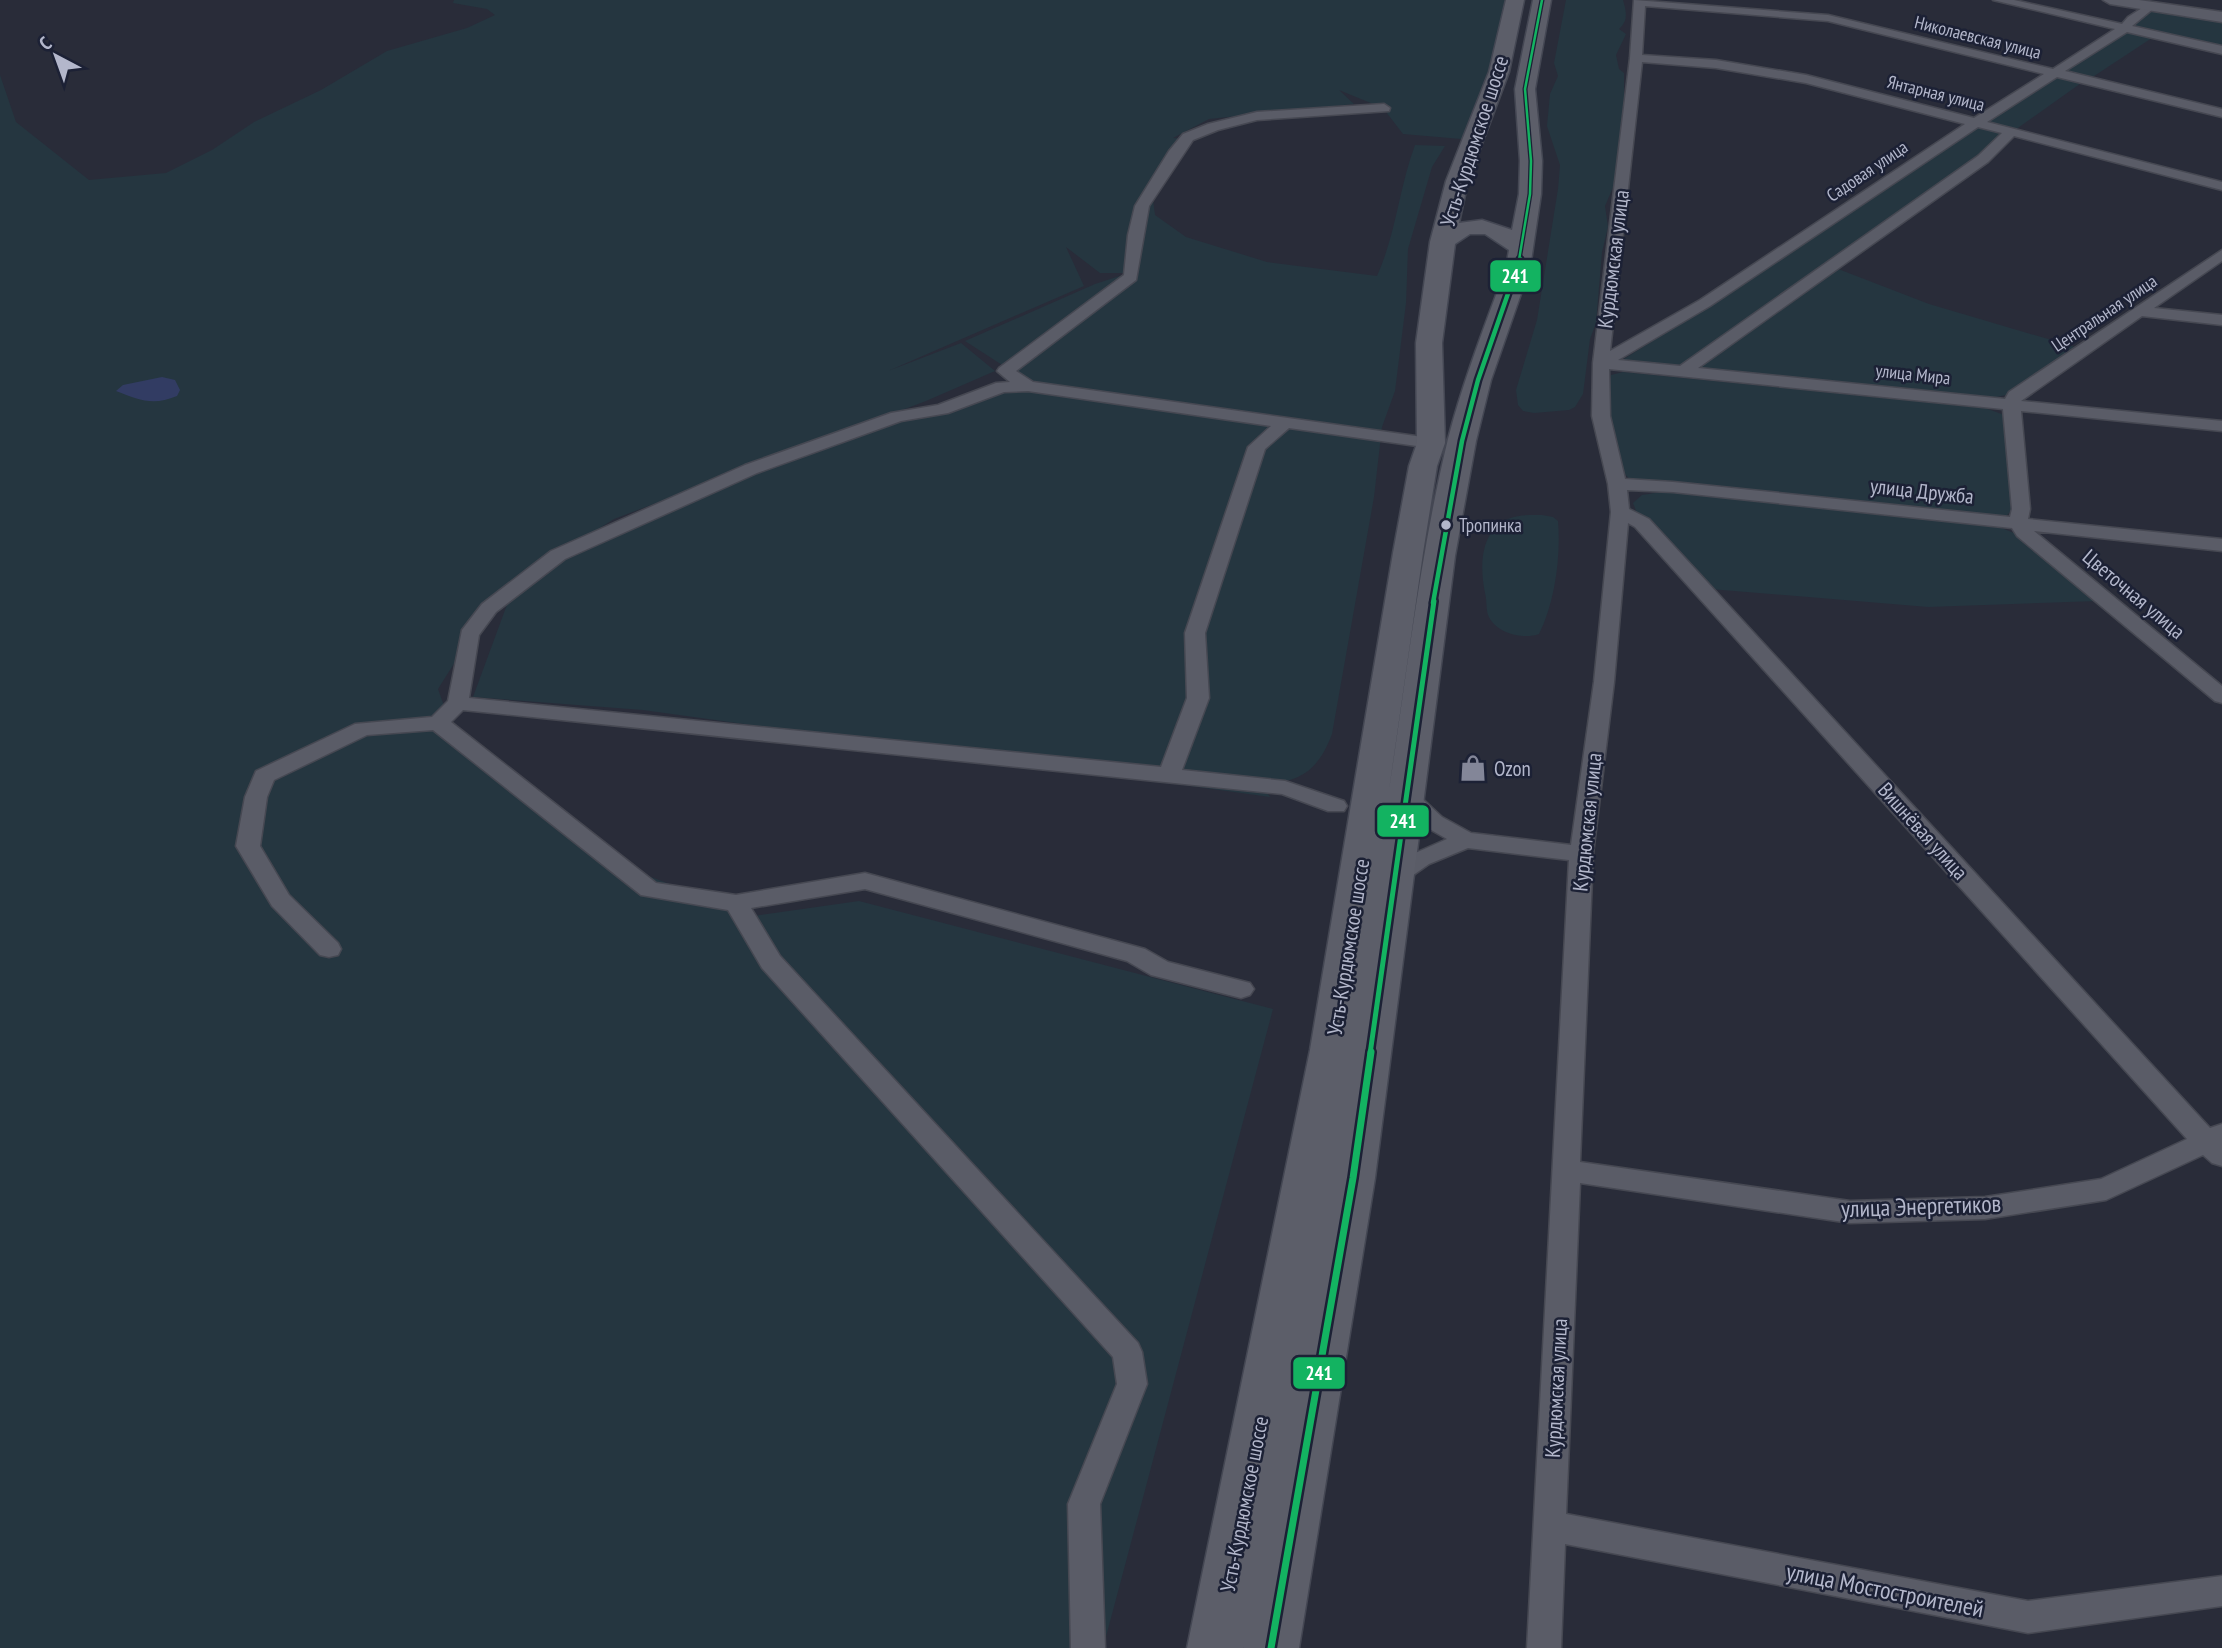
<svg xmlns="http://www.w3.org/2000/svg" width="2222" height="1648" font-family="'PT Sans Narrow',sans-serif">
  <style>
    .green { fill: #253640 }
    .water { fill: #323c63 }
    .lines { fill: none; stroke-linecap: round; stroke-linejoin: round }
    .minor-casing { stroke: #464852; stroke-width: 3 }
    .tertiary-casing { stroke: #464852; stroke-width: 3 }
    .primary-casing { stroke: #444753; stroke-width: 3 }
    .minor { fill: #5a5c67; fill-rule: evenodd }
    .tertiary { fill: #5a5c67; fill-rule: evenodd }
    .primary { fill: #5c5e69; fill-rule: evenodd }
    .bus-1-far3-casing { stroke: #1c2135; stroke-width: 5 }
    .bus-1-far2-casing { stroke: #1c2135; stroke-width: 9 }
    .bus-1-far1-casing { stroke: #1c2135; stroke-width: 10 }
    .bus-1-casing { stroke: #1c2135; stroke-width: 12 }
    .bus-1-far3 { stroke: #13b361; stroke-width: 2.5 }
    .bus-1-far2 { stroke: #13b361; stroke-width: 4.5 }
    .bus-1-far1 { stroke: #13b361; stroke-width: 5 }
    .bus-1 { stroke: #13b361; stroke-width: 7 }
    .bus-dot { fill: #b3b7cb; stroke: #1c2135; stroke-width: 2.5 }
    .labels { text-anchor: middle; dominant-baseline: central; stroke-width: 5; stroke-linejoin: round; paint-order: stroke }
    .far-street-label { font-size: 18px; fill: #b3b7cb; stroke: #1c2135 }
    .bus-label { font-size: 19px; fill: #b3b7cb; stroke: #1c2135; text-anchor: start }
    .street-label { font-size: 21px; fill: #b3b7cb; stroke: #1c2135 }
    .poi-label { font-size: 21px; fill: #b3b7cb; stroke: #1c2135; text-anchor: start }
    .near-street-label { font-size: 24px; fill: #b3b7cb; stroke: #1c2135 }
    .line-badge { stroke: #1c2135; stroke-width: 2.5 }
    .badge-label { font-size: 19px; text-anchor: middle; font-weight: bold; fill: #fff }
  </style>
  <rect width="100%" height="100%" fill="#292c39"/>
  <g class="green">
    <path d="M 454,0 L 1515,0 L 1473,140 L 1403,134 L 1383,108 L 1339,90 L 1354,104 L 1209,119 L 1173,138 L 1188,139 L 1152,193 L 1155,215 L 1186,237 L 1267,262 L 1377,276 C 1396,234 1399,188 1415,145 L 1445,146 L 1432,167 L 1408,249 L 1406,303 L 1395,391 L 1382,427 L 1374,497 L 1332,734 C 1318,771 1300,783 1261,784 L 1270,797 L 643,710 L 473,697 L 512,591 L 620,523 L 1019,376 L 965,341 L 1095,284 L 1129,273 L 1100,273 L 1066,247 L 1084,286 L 888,371 L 961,343 L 995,371 L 926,401 L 614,519 L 499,592 L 438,689 L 459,748 L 593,855 L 754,916 L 859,901 L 1273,1009 L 1103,1648 L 0,1648 L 0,75 L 16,122 L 89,180 L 166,173 L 212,150 L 254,122 L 321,90 L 387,51 L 467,28 L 495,15 L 487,9 L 453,3 Z"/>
    <path d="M 1566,0 L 1623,0 C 1626,11 1629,20 1619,29 L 1626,34 L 1616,55 L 1619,69 L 1624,73 L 1624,99 L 1614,185 L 1605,206 L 1608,227 L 1602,252 L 1596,323 L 1590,339 L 1583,394 L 1575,407 L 1569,410 L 1534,413 L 1523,411 L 1518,405 L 1516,390 L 1537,320 L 1558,189 L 1560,165 L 1547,126 L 1550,94 L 1558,76 L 1554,63 Z"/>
    <path d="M 2156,9 L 2222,17 L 2222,49 L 2136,29 L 2133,26 L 2145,12 Z"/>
    <path d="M 2126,30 L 2155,36 L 2088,80 L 2066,72 L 2065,70 Z"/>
    <path d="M 2057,77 L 2084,81 L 2015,130 L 1985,120 Z"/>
    <path d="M 1978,126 L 2001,131 L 2003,134 L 1978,158 L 1678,367 L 1619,362 L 1710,305 Z"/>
    <path d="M 1833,267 L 1929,304 L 2075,347 L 2006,395 L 1987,399 L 1701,370 L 1696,366 Z"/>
    <path d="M 1623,372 L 1985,408 L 2007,416 L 2016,506 L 2007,515 L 1994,518 L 1632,481 C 1610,465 1605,401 1611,375 Z"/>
    <path d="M 1675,490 L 1999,527 L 2019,535 L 2097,601 L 1928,607 L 1710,589 L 1637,513 L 1633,503 L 1642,495 Z"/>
    <path d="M 1542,515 L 1553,517 L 1558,521 C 1561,556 1555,602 1539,634 C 1523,640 1495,633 1488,615 C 1486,609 1487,600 1485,593 C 1481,573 1479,544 1496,527 C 1508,514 1527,515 1542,515 Z"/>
  </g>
  <path class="water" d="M 162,377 L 175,380 L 180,390 L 177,396 C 153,406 139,400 116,391 L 123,385 Z"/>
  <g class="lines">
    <defs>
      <g id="minor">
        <path d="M 1634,0 L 1828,15 L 2053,69 L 2115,29 L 1993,0 L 2014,0 L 2122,24 L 2128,17 L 2150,3 L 2154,4 L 2154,8 L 2132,26 L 2222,46 L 2222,54 L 2127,32 L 2065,71 L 2222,109 L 2222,117 L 2057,77 L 1987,122 L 2222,182 L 2222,190 L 2014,136 L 1988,162 L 1698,368 L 2005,399 L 2009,392 L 2222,250 L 2222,261 L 2154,308 L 2222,315 L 2222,325 L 2142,316 L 2021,401 L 2222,421 L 2222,431 L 2021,411 L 2030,509 L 2028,519 L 2222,539 L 2222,551 L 2034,531 L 2222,686 L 2222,703 L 2215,701 L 2017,536 L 2012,528 L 1673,492 L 1627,490 L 1629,509 L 1649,519 L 2210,1128 L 2222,1124 L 2222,1166 L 2212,1163 L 2203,1155 L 2106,1200 L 1985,1219 L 1850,1223 L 1580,1183 L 1566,1514 L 2028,1601 L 2222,1576 L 2222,1606 L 2028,1633 L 1565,1544 L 1561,1648 L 1527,1648 L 1569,860 L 1468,848 L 1429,864 L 1402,883 L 1394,886 L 1386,883 L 1382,878 L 1413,854 L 1447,839 L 1426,827 L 1397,800 L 1394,795 L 1397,790 L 1413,790 L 1442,817 L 1471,833 L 1571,845 L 1594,682 L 1611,512 L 1608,484 L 1592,416 L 1593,363 L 1630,58 ZM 1645,6 L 1828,21 L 2044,74 L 1974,118 L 1806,75 L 1716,60 L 1642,55 ZM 1642,62 L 1716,68 L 1806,83 L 1965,124 L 1700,300 L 1610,351 ZM 1978,127 L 2002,133 L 1978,156 L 1680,366 L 1618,360 L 1710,306 ZM 1609,369 L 2003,409 L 2012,509 L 2010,517 L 1673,482 L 1625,479 L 1610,416 ZM 1628,523 L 1635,527 L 2187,1139 L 2101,1179 L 1985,1197 L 1850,1201 L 1580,1162 L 1593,854 L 1614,682 Z"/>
        <path d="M 1384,104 L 1390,108 L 1389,111 L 1257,120 L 1218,130 L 1193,140 L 1149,206 L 1136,280 L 1016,371 L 1033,382 L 1437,439 L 1440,443 L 1431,448 L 1289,428 L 1265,449 L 1205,633 L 1209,698 L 1182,770 L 1285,781 L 1344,801 L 1347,806 L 1344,811 L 1328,811 L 1282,794 L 463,710 L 451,722 L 656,883 L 736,895 L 865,873 L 1145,949 L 1168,962 L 1250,983 L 1254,989 L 1250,995 L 1241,998 L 1151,975 L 1127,961 L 865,889 L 751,908 L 780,956 L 1138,1343 L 1142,1352 L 1147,1384 L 1100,1504 L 1105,1648 L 1071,1648 L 1068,1504 L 1117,1384 L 1113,1357 L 762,968 L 728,910 L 641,895 L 433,730 L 367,735 L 274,780 L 267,797 L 260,846 L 289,895 L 338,943 L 341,949 L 338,955 L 329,957 L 320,955 L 272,906 L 236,846 L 245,797 L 256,771 L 355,724 L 432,717 L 448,701 L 462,630 L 482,604 L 551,551 L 745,465 L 891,413 L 938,405 L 996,383 L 1010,382 L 997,371 L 999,368 L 1124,275 L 1128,235 L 1135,206 L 1169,151 L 1183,134 L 1208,124 L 1257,112 ZM 1028,391 L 1271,426 L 1248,447 L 1185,633 L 1187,698 L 1161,767 L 469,698 L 479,635 L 496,612 L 565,559 L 757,473 L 901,421 L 948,413 L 1004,392 Z"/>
      </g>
      <path id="tertiary" d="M 2103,0 L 2139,0 L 2222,12 L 2222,22 L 2110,4 Z"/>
      <path id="primary" d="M 1506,0 L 1524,0 L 1509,72 L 1468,181 L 1459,223 L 1482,220 L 1512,230 L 1519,194 L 1520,161 L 1515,89 L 1533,0 L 1551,0 L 1535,89 L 1542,161 L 1541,194 L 1530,268 L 1491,380 L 1476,441 L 1455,556 L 1375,1178 L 1299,1648 L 1243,1648 L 1341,1111 L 1243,1648 L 1187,1648 L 1310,1050 L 1393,553 L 1409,466 L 1417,443 L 1416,343 L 1430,242 L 1446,181 L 1489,72 ZM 1470,234 L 1485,234 L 1509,250 L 1506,268 C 1485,325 1463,381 1448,439 C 1420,554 1407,673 1389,790 L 1423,553 L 1437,466 L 1445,443 L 1442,343 L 1455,244 Z"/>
    </defs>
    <use href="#minor" class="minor-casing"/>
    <use href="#tertiary" class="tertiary-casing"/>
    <use href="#primary" class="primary-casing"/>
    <use href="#minor" class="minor"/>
    <use href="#tertiary" class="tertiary"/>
    <use href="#primary" class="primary"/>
    <defs>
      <path id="bus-1-far3" d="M 1519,260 L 1530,194 L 1531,161 L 1525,89 L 1542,0"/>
      <path id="bus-1-far2" d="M 1433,603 L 1462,441 L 1478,380 L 1520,259"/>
      <path id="bus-1-far1" d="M 1370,1054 L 1434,601"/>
      <path id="bus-1" d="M 1271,1648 L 1353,1178 L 1371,1052"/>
    </defs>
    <use href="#bus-1-far3" class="bus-1-far3-casing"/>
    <use href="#bus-1-far2" class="bus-1-far2-casing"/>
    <use href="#bus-1-far1" class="bus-1-far1-casing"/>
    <use href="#bus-1" class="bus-1-casing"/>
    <use href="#bus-1-far3" class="bus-1-far3"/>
    <use href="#bus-1-far2" class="bus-1-far2"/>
    <use href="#bus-1-far1" class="bus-1-far1"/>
    <use href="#bus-1" class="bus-1"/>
  </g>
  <defs>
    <symbol id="shop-bare" viewBox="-9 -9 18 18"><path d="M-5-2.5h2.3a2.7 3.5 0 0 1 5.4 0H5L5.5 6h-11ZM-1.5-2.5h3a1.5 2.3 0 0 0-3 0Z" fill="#838698" stroke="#1c2135" stroke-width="2.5" paint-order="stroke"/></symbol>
  </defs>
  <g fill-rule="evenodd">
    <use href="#shop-bare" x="1454" y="749" width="38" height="38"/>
  </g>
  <circle class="bus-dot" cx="1446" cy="525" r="6"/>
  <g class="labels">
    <g class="far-street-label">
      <text transform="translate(1978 37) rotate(14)">Николаевская улица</text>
      <text transform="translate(1936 93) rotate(14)">Янтарная улица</text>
      <text transform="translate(1867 171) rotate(-34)">Садовая улица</text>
      <text transform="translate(2104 313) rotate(-34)">Центральная улица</text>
      <text transform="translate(1913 374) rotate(6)">улица Мира</text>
    </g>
    <g class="bus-label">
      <text x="1459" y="525">Тропинка</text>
    </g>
    <g class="street-label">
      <text transform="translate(1474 141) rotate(-72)">Усть-Курдюмское шоссе</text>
      <text transform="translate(1613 259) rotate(-83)">Курдюмская улица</text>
      <text transform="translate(1922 491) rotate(6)">улица Дружба</text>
      <text transform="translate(2134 594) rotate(40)">Цветочная улица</text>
      <text transform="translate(1587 822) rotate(-84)">Курдюмская улица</text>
      <text transform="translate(1923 831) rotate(48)">Вишнёвая улица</text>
      <text transform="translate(1348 947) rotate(-81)">Усть-Курдюмское шоссе</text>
      <text transform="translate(1556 1388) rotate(-87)">Курдюмская улица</text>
      <text transform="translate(1244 1504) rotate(-79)">Усть-Курдюмское шоссе</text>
    </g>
    <g class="poi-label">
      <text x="1494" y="768">Ozon</text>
    </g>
    <g class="near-street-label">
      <text transform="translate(1921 1206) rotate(-2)">улица Энергетиков</text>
      <text transform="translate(1885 1590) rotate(11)">улица Мостостроителей</text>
    </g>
  </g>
  <g class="line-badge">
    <rect x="1489" y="259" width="53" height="34" rx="7" fill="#13b361"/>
    <rect x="1376" y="804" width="54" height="34" rx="7" fill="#13b361"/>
    <rect x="1292" y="1356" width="54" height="34" rx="7" fill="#13b361"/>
  </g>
  <g class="badge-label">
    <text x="1515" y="283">241</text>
    <text x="1403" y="828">241</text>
    <text x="1319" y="1380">241</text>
  </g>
  <g transform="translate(56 56) rotate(319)" stroke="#1c2135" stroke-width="5" paint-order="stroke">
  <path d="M0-5L12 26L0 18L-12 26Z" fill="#b3b7cb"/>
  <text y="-10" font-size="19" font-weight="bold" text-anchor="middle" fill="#b3b7cb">С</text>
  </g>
</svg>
